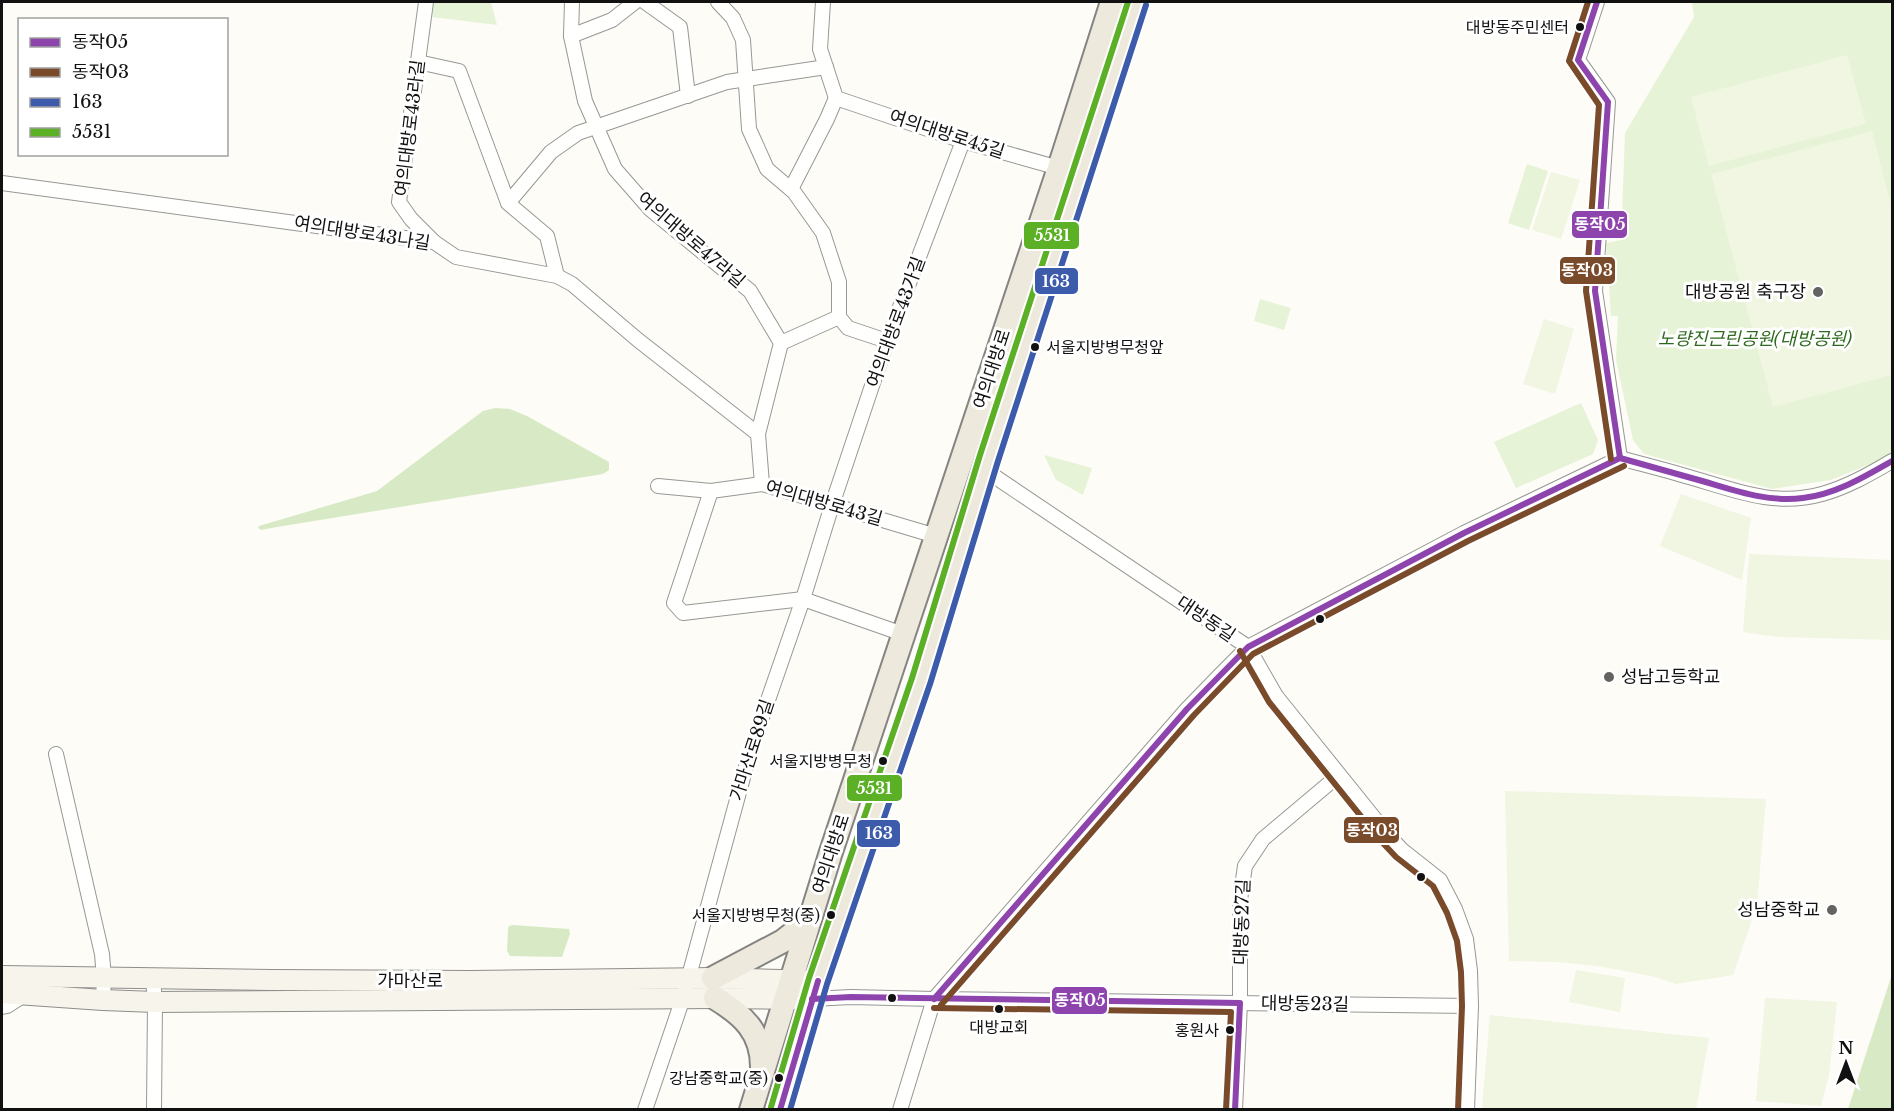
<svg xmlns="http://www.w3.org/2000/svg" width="1894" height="1111" font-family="'Libre Baskerville','Noto Sans KR',serif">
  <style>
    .green { fill: #e7f3d7 }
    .forest { fill: #d8eac5 }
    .pitch { fill: #f0f6e1 }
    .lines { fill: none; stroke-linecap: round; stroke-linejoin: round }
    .street-casing { stroke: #979795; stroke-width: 16 }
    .secondary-casing { stroke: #8e8d8b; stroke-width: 22 }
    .primary-casing { stroke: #858482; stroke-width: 26 }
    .street { stroke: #fffffe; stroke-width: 14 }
    .secondary { stroke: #f6f4eb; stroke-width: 20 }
    .primary { stroke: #ede9dc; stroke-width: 22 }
    .bus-1-casing { stroke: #fff; stroke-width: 10 }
    .bus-2-casing { stroke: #fff; stroke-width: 10 }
    .bus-3-casing { stroke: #fff; stroke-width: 10 }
    .bus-4-casing { stroke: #fff; stroke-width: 10 }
    .bus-1 { stroke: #8e44ad; stroke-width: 6 }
    .bus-2 { stroke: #7a4b2a; stroke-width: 6 }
    .bus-3 { stroke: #3d5bab; stroke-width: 6 }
    .bus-4 { stroke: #5bb025; stroke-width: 6 }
    .bus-dot { fill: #111; stroke: #fff; stroke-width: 2 }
    .poi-dot { fill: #646362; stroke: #fff; stroke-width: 2 }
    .labels { text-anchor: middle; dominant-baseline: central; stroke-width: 6; stroke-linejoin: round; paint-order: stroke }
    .bus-label { font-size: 16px; fill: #111; stroke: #fff; text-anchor: end }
    .street-label { font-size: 18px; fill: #111; stroke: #fff }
    .poi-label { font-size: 18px; fill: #111; stroke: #fff; text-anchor: end }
    .park-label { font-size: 18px; font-style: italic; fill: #2f6b1f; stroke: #fff }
    .line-badge { stroke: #fff; stroke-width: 2 }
    .badge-label { font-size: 16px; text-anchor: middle; font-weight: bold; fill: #fff }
  </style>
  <rect width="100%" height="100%" fill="#fdfcf7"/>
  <g class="green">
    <path d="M 434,2 L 491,2 L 497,25 L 432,17 Z"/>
    <path d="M 1692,2 L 1892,2 L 1892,455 L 1831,480 L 1772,489 L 1644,454 L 1633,440 L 1616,360 L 1618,316 L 1611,316 L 1606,243 L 1621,240 L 1625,133 L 1694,17 Z"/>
    <path d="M 1527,164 L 1548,171 L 1529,230 L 1508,223 Z"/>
    <path d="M 1260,299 L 1291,308 L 1284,330 L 1254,321 Z"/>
    <path d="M 1581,403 L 1598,440 L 1593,454 L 1516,488 L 1494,442 Z"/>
    <path d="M 1044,455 L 1092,468 L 1083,495 L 1056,480 Z"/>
  </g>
  <g class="forest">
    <path d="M 495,408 L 510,409 L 527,416 L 609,462 L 609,470 L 603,474 L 277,527 L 261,530 L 258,528 L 259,526 L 377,491 L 483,411 Z"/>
    <path d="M 513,925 L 569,929 L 570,934 L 562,957 L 510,956 L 507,951 L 508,929 L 509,926 Z"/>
    <path d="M 1892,974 L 1892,1109 L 1848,1109 Z"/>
  </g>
  <g class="pitch">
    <path d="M 1847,55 L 1866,124 L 1709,166 L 1691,97 Z"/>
    <path d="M 1872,131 L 1892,209 L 1892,375 L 1773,407 L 1711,174 Z"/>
    <path d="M 1551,172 L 1580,180 L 1561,239 L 1532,230 Z"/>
    <path d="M 1544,319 L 1574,329 L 1555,394 L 1523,384 Z"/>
    <path d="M 1681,494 L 1751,518 L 1742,580 L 1660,546 Z"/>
    <path d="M 1749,554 L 1892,560 L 1892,640 L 1778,637 L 1743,632 Z"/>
    <path d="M 1505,791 L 1766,799 L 1757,905 L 1733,975 L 1676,984 L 1656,977 L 1598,966 L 1556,962 L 1509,961 Z"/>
    <path d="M 1576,970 L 1625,978 L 1620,1012 L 1569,1002 Z"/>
    <path d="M 1765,998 L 1837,1002 L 1829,1075 L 1821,1106 L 1756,1101 Z"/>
    <path d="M 1490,1015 L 1709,1038 L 1696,1109 L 1482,1109 Z"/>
  </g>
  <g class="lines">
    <defs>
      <g id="street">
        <path d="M 426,2 L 399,202 L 411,219 L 434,242"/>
        <path d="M 572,2 L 571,36 L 585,101 L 615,169 L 650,209 L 750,291 L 781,343 L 758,434"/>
        <path d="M 645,2 L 680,27 L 688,96"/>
        <path d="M 718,2 L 733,18 L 743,40 L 749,129 L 767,169 L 794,192 L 823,233 L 839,282 L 839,317 L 848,328 L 887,341"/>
        <path d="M 823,2 L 820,49 L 836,98 L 963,141 L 1059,168"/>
        <path d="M 1597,2 L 1578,60 L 1608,102 L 1595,291 L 1620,458"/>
        <path d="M 571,36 L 612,20 L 635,2"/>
        <path d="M 418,62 L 459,71 L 508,203 L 547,236 L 557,276"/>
        <path d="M 2,183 L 434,242 L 456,257 L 557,276 L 572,284 L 638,340 L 758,434 L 762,484"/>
        <path d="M 791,189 L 827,119 L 836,98"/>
        <path d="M 508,203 L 551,152 L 578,133 L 727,82 L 826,67"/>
        <path d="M 781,343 L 839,317"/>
        <path d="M 985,470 L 1248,647 L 1276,696 L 1387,834 L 1402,850 L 1440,880 L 1455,909 L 1466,939 L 1470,971 L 1471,1006 L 1467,1110"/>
        <path d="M 658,486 L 711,491 L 762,484 L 936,536"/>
        <path d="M 711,491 L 674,603 L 683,613 L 803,599 L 903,634"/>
        <path d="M 56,754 L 102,954 L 104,978 L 103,1000"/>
        <path d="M 153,979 L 155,1002 L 154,1110"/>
        <path d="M 812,999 L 851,997 L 934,999 L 1471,1006"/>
        <path d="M 2,1007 L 7,1006 L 24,995"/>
        <path d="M 645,1110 L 683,998 L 750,752 L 803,599 L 832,505 L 887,341 L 963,141"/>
        <path d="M 900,1110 L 934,999 L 1187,709 L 1219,676 L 1248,647 L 1464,533 L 1620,458 C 1641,464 1662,469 1682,475 C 1730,488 1771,508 1822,494 C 1847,487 1870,474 1892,461"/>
        <path d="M 1235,1110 L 1240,1003 L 1240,900 L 1245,866 L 1263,839 L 1339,775"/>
      </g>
      <g id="secondary">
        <path d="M 2,976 L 272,980 L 471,981 L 713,978 L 818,981"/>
        <path d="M 2,993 L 103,1000 L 155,1002 L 715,998 L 812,999"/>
      </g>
      <g id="primary">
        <path d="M 713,978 L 783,941 L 792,934 L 810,916"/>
        <path d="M 715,998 C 743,1015 762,1032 762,1067"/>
        <path d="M 751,1110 L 830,855 L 1059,168 L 1112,2"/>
        <path d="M 780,1110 L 818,981 L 921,681 L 989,458 L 1137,2"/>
      </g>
    </defs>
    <use href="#street" class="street-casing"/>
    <use href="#secondary" class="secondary-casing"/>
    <use href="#primary" class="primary-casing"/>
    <use href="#street" class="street"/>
    <use href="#secondary" class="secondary"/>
    <use href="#primary" class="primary"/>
    <defs>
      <g id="bus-1">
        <path d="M 1597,2 L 1578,60 L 1608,102 L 1595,291 L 1620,458"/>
        <path d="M 812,999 L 851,997 L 1240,1003 L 1235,1110"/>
        <path d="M 934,999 L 1187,709 L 1248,647 L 1464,533 L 1620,458 C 1645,465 1670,472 1695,479 C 1731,489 1766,503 1803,498 C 1836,494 1864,477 1892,461"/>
        <path d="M 780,1110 L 818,981"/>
      </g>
      <g id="bus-2">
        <path d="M 1588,2 L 1569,61 L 1599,105 L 1586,291 L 1611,459"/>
        <path d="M 1240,651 L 1269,702 L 1380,840 L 1396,857 L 1433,886 L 1447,913 L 1457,941 L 1461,972 L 1462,1006 L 1458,1110"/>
        <path d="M 941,1005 L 1194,715 L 1253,654 L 1468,541 L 1624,466"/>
        <path d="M 934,1008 L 1231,1012 L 1226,1110"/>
      </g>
      <path id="bus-3" d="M 790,1110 L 827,984 L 930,684 L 998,461 L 1146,5"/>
      <path id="bus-4" d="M 771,1107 L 809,978 L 912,678 L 980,455 L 1128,2"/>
    </defs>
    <use href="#bus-1" class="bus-1-casing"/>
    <use href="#bus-2" class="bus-2-casing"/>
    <use href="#bus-3" class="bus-3-casing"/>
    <use href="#bus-4" class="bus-4-casing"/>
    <use href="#bus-1" class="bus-1"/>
    <use href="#bus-2" class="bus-2"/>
    <use href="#bus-3" class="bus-3"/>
    <use href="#bus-4" class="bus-4"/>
  </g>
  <g class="bus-dot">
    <circle cx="1580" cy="27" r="5"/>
    <circle cx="1035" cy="347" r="5"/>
    <circle cx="1320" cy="619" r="5"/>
    <circle cx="883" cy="761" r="5"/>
    <circle cx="1421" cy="877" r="5"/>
    <circle cx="831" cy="915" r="5"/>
    <circle cx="892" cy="998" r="5"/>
    <circle cx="999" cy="1009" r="5"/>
    <circle cx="1230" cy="1030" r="5"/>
    <circle cx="779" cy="1078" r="5"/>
  </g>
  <g class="poi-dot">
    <circle cx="1818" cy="292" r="6"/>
    <circle cx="1609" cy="677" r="6"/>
    <circle cx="1832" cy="910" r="6"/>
  </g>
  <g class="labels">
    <g class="bus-label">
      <text x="1569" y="27">대방동주민센터</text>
      <text x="1046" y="347" text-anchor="start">서울지방병무청앞</text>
      <text x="872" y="761">서울지방병무청</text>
      <text x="820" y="915">서울지방병무청(중)</text>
      <text x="999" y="1027" text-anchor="middle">대방교회</text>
      <text x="1219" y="1030">홍원사</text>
      <text x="768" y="1078">강남중학교(중)</text>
    </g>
    <g class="street-label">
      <text transform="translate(410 128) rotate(-83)">여의대방로43라길</text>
      <text transform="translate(947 134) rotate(18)">여의대방로45길</text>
      <text transform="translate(362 233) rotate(9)">여의대방로43나길</text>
      <text transform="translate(691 240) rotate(41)">여의대방로47라길</text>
      <text transform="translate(896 322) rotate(-70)">여의대방로43가길</text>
      <text transform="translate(992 369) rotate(-72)">여의대방로</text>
      <text transform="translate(824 503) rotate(16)">여의대방로43길</text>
      <text transform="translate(1206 619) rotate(34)">대방동길</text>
      <text transform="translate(752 750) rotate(-72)">가마산로89길</text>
      <text transform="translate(831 854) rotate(-72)">여의대방로</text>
      <text transform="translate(1242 922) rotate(-88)">대방동27길</text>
      <text x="410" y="981">가마산로</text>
      <text transform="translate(1305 1004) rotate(1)">대방동23길</text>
    </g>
    <g class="poi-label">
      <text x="1806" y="292">대방공원 축구장</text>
      <text x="1621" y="677" text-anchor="start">성남고등학교</text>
      <text x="1820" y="910">성남중학교</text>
    </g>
    <g class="park-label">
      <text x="1755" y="339">노량진근린공원(대방공원)</text>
    </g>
  </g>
  <g class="line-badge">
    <rect x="1571" y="210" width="57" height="29" rx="6" fill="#8e44ad"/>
    <rect x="1023" y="221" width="57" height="29" rx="6" fill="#5bb025"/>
    <rect x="1559" y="256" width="57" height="29" rx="6" fill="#7a4b2a"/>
    <rect x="1034" y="267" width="45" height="28" rx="6" fill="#3d5bab"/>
    <rect x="846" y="774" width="57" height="28" rx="6" fill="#5bb025"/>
    <rect x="1343" y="816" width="57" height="28" rx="6" fill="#7a4b2a"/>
    <rect x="856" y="819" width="45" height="29" rx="6" fill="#3d5bab"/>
    <rect x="1051" y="986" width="57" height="29" rx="6" fill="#8e44ad"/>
  </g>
  <g class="badge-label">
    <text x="1600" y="230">동작05</text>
    <text x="1052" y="241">5531</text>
    <text x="1587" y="276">동작03</text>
    <text x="1056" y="287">163</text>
    <text x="874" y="794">5531</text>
    <text x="1372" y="836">동작03</text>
    <text x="879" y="839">163</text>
    <text x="1080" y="1006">동작05</text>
  </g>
  <rect width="1894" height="1111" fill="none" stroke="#111111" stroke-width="6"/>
  <rect x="18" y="18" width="210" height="138" fill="#ffffff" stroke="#a0a0a0" stroke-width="1.5"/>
  <rect x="30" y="38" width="30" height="9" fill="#8e44ad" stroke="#a0a0a0" stroke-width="1.5"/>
  <text x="72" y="48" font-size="18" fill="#111111">동작05</text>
  <rect x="30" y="68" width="30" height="9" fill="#7a4b2a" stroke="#a0a0a0" stroke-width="1.5"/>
  <text x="72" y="78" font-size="18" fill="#111111">동작03</text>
  <rect x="30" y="98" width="30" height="9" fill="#3d5bab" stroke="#a0a0a0" stroke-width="1.5"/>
  <text x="72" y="108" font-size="18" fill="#111111">163</text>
  <rect x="30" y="128" width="30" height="9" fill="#5bb025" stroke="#a0a0a0" stroke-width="1.5"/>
  <text x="72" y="138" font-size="18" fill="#111111">5531</text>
  <g transform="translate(1846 1063)" stroke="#ffffff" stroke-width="4.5" paint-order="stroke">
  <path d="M0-4.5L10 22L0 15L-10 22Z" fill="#111111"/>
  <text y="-9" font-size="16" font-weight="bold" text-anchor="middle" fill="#111111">N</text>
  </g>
</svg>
